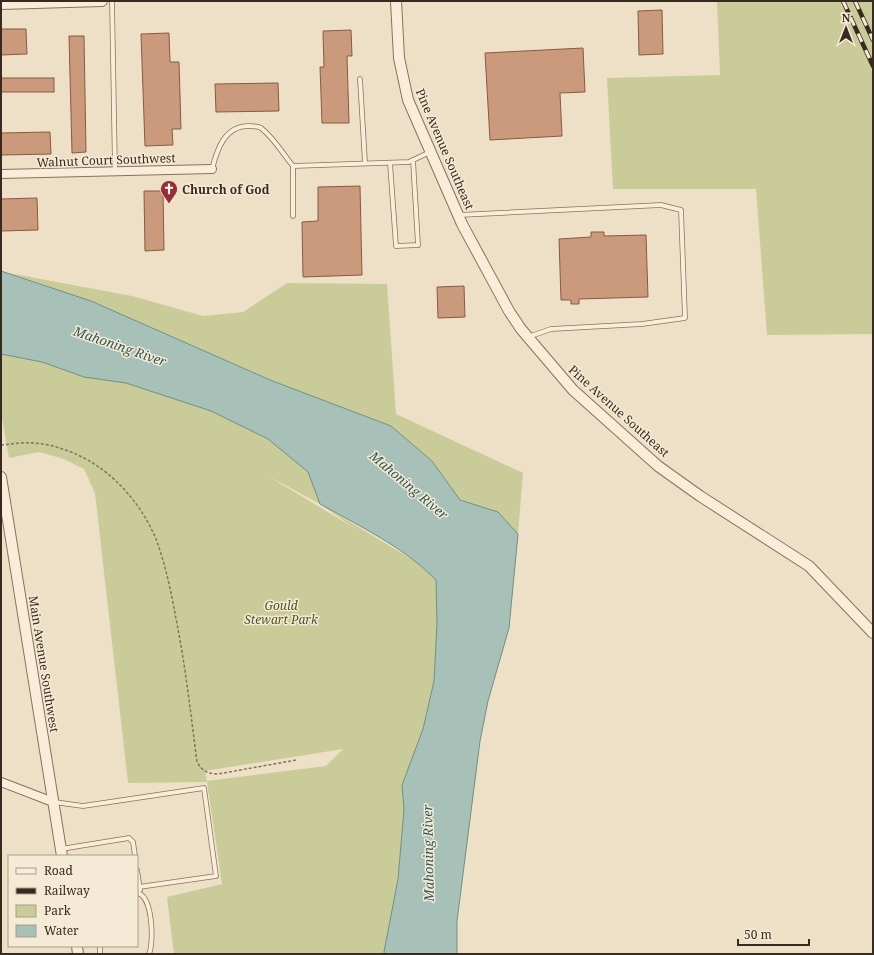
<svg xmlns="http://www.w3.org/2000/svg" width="874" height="955" font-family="'Noto Serif',serif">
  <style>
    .green { fill: #c9cc99; fill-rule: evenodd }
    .water { fill: #a7c1b8; stroke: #6e9085 }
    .building { fill: #cb997c; stroke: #885a42 }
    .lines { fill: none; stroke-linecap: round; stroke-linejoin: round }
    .service-casing { stroke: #89715c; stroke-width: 5.5 }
    .minor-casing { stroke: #89715c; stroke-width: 10 }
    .tertiary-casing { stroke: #89715c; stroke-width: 12 }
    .path { stroke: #89715c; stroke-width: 1.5; stroke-dasharray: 3 2; stroke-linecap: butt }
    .service { stroke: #f9edd9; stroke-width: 4 }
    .minor { stroke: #f9edd9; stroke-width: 8 }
    .tertiary { stroke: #f9edd9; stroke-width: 10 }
    .rail-casing { stroke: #392a1f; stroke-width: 4.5 }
    .rail { stroke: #f5ead5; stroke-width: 3; stroke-dasharray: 9; stroke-linecap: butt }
    .labels { text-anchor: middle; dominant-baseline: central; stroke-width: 3; stroke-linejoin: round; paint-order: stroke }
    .street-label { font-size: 12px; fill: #392a1f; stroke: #f5ead5 }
    .poi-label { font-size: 12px; font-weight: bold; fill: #392a1f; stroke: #f5ead5; text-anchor: start }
    .park-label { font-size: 12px; font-style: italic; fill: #4c5526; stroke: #f5ead5 }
    .water-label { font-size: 13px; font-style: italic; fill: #2f5954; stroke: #f5ead5 }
  </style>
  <rect width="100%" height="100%" fill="#eee0c6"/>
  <g class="green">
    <path d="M 717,1 L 873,1 L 873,334 L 767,335 L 756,189 L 613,189 L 607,78 L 720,75 Z"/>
    <path d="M 9,273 L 132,296 L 203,316 L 243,312 L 287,283 L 387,284 L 396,414 L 523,473 L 518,534 L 501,515 L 460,500 L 432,461 L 391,426 L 270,380 L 91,301 Z"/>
    <path d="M 1,354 L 42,362 L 84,377 L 126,383 L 211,411 L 268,439 L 308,472 L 320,504 L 420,564 L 436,580 L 437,624 L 434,681 L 423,729 L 402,785 L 404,810 L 398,879 L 384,954 L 174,954 L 167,897 L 222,884 L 207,782 L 128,783 L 95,493 L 84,469 L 64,459 L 39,452 L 9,458 L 1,413 ZM 268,476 L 320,504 L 356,529 ZM 343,749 L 326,766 L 207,781 L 205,771 Z"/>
  </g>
  <path class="water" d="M 1,271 L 91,301 L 270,380 L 391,426 L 432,461 L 460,500 L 498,512 L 518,534 L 509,628 L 488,701 L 480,741 L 457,921 L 457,954 L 384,954 L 384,952 L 398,879 L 404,810 L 402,785 L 423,729 L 434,681 L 437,624 L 436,580 C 404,547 361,527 320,504 L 308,472 L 268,439 L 211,411 L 126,383 L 84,377 L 42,362 L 1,354 Z"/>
  <g class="building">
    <path d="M 662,10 L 663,54 L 639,55 L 638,11 Z"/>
    <path d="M 1,29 L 26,29 L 27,54 L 1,55 Z"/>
    <path d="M 351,30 L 352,56 L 347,56 L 349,123 L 322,123 L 320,67 L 324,67 L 323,31 Z"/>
    <path d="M 169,33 L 170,62 L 179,62 L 181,129 L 172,129 L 173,145 L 145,146 L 141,34 Z"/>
    <path d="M 69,36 L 84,36 L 86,152 L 72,153 Z"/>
    <path d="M 583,48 L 585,92 L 560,93 L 562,136 L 490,140 L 485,53 Z"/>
    <rect x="1" y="78" width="53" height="14"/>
    <path d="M 278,83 L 279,111 L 216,112 L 215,84 Z"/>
    <path d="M 50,132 L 51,154 L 1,155 L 1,133 Z"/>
    <path d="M 360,186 L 362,275 L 303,277 L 302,222 L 318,221 L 318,187 Z"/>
    <path d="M 144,191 L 163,191 L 164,250 L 145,251 Z"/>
    <path d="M 37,198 L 38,230 L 1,231 L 1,199 Z"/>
    <path d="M 591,232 L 604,232 L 604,236 L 646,235 L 648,297 L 579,299 L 579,304 L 571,304 L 571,300 L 561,300 L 559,239 L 591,237 Z"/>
    <path d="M 464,286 L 465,317 L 438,318 L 437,287 Z"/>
  </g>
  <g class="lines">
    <defs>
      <g id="service">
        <path d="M 112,1 L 115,171"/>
        <path d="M 360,79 L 365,163"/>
        <path d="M 390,163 L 396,246 L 418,245 L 413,160"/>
        <path d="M 293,166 L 293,216"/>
        <path d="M 212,169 C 217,150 224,126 249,126 C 253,126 258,126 261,128 C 274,138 283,154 293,166 L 409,162 L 430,152"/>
        <path d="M 459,215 L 661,205 L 681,210 L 685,318 L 642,324 L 551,329 L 528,337"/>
        <path d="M 54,802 L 83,806 L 204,788 L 216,876 L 139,887"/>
        <path d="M 61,849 L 129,838 L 133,842 L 135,856"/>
        <path d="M 137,870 L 140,890"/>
        <path d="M 137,893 C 153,895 154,943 149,954"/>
        <path d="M 100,946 L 100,954"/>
      </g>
      <g id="minor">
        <path d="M 1,174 L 212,169"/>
        <path d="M 1,782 L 53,802"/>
      </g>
      <g id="tertiary">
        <path d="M 396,1 L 399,58 L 408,100 L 462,224 L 509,311 L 521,329 L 573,390 L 658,466 L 700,496 L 809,566 L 873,633"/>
        <path d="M 1,4 L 102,1"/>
        <path d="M 1,477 L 62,856"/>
        <path d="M 77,946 L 78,954"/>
      </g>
    </defs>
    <use href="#service" class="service-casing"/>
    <use href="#minor" class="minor-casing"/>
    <use href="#tertiary" class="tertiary-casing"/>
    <path class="path" d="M 1,445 C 12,444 23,442 34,443 C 90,448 135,489 156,539 C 166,566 172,596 177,624 C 186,670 191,716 197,762 C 202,771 208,774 218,774 L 296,760"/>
    <use href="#service" class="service"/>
    <use href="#minor" class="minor"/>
    <use href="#tertiary" class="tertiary"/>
    <defs>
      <g id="rail">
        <path d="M 843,1 L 873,66"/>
        <path d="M 855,1 L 873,40"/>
      </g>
    </defs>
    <use href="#rail" class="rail-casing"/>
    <use href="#rail" class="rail"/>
  </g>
  <defs>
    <symbol id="church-pin" viewBox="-11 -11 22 30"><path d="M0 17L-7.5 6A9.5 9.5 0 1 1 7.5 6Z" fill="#972c33" stroke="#f5ead5"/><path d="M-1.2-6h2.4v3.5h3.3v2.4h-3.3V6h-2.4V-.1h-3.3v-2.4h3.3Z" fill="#fff"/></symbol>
  </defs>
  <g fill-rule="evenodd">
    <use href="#church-pin" x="159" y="179" width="20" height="27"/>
  </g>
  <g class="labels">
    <g class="street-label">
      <text transform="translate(445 149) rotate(67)">Pine Avenue Southeast</text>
      <text transform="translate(106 160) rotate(-2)">Walnut Court Southwest</text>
      <text transform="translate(619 411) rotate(42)">Pine Avenue Southeast</text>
      <text transform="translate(44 664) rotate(81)">Main Avenue Southwest</text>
    </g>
    <g class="poi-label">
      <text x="182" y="189">Church of God</text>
    </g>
    <g class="park-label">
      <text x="281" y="605">Gould<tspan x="281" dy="14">Stewart Park</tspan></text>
    </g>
    <g class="water-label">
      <text transform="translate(120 346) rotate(19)">Mahoning River</text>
      <text transform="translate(409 485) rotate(40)">Mahoning River</text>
      <text transform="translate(428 853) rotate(-91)">Mahoning River</text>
    </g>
  </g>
  <rect width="874" height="955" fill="none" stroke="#392a1f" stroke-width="4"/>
  <rect x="8" y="855" width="130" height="92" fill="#f5ead5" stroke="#aa9d8c"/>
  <rect x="16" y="868" width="20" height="6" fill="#f9edd9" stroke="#aa9d8c"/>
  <text x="44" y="875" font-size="12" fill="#392a1f">Road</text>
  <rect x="16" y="888" width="20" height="6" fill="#392a1f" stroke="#aa9d8c"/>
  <text x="44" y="895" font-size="12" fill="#392a1f">Railway</text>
  <rect x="16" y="905" width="20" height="12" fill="#c9cc99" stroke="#aa9d8c"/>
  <text x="44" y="915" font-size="12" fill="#392a1f">Park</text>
  <rect x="16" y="925" width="20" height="12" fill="#a7c1b8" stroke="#aa9d8c"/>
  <text x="44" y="935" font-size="12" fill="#392a1f">Water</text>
  <g transform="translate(846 28)" stroke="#f5ead5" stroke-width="3" paint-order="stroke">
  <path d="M0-3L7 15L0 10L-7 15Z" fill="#392a1f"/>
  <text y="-6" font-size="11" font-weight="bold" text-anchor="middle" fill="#392a1f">N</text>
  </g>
  <path d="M738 939v6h71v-6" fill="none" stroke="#392a1f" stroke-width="2"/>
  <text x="744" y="939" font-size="12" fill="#392a1f" stroke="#f5ead5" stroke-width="3" paint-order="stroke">50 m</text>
</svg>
